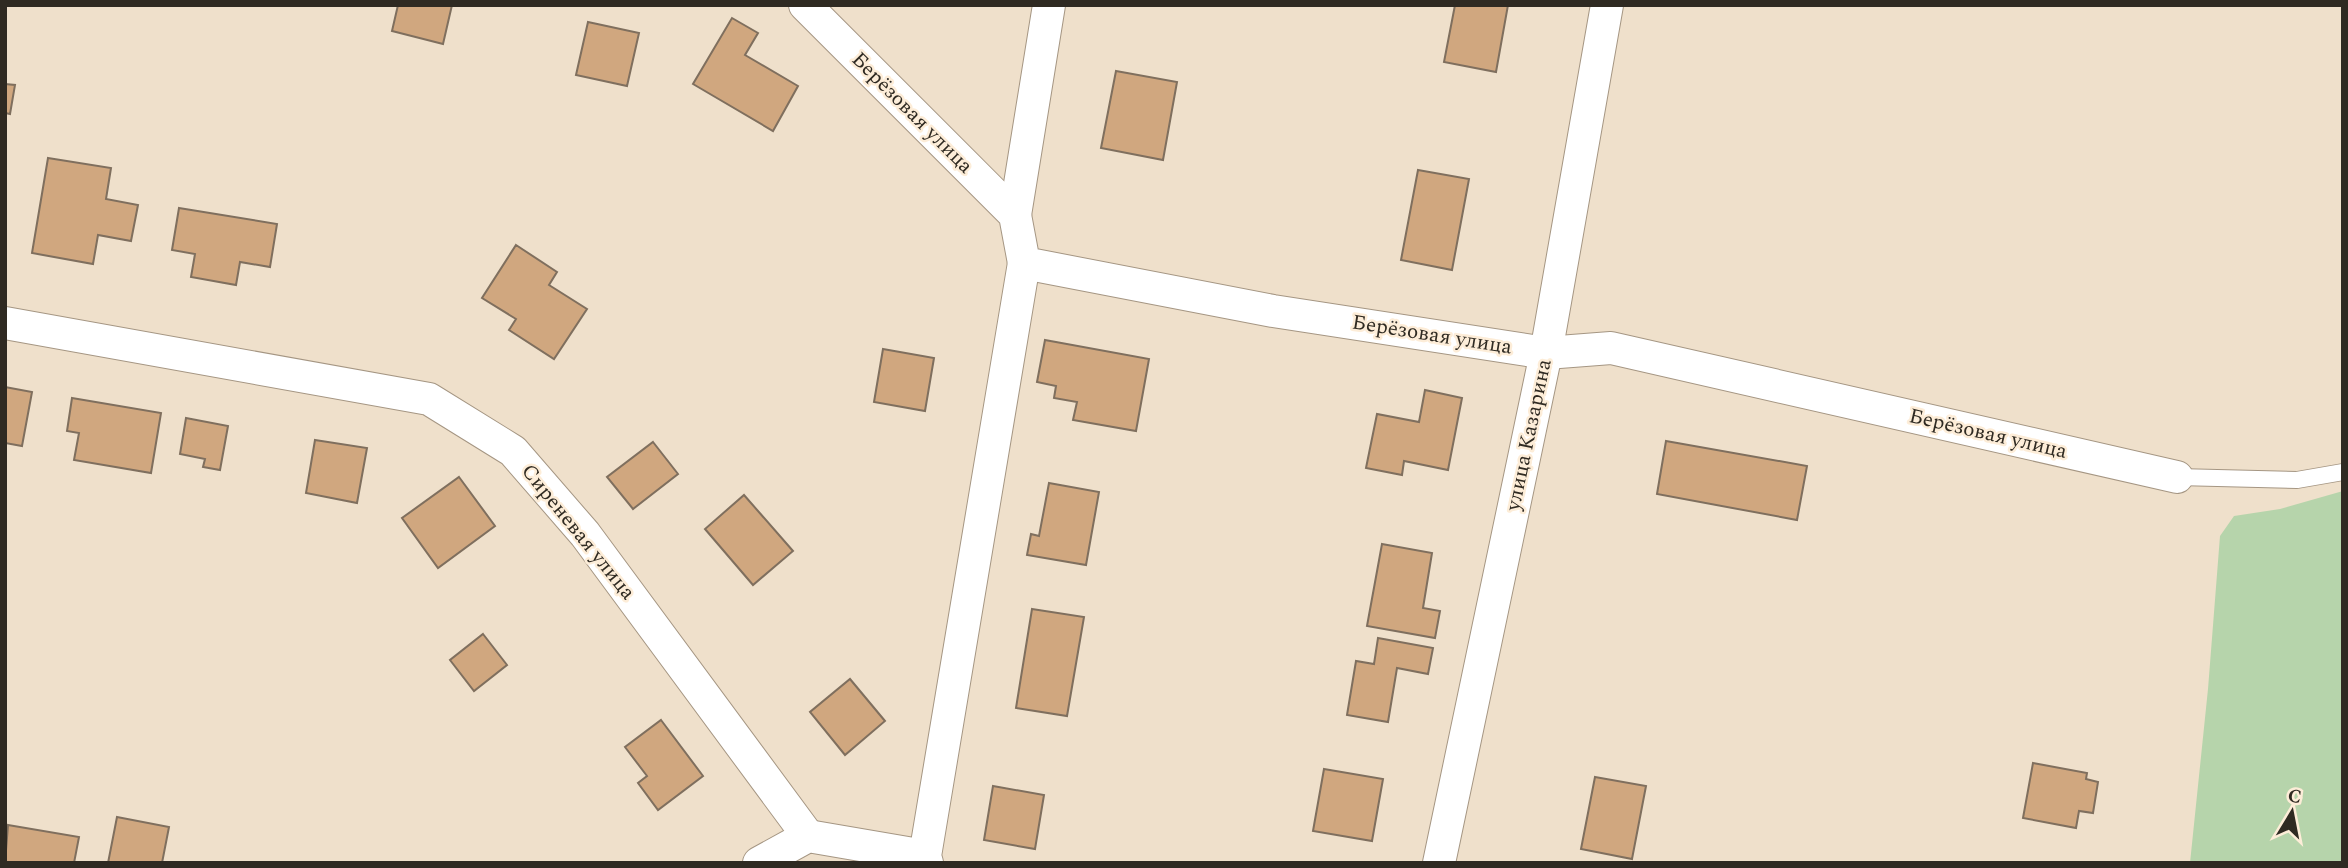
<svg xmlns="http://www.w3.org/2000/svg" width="2348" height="868" font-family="Spectral,serif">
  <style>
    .green { fill: #b6d4ab }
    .building { fill: #d0a77f; stroke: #7f6f5e; stroke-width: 2 }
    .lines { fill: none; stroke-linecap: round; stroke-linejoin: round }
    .service-casing { stroke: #a59683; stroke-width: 18 }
    .minor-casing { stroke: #a59683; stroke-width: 34 }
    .service { stroke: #fff; stroke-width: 16 }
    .minor { stroke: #fff; stroke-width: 32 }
    .labels { text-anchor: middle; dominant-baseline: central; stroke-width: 5; stroke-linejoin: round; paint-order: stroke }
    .street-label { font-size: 21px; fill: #2f2a22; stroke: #fdedd8 }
  </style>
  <rect width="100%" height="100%" fill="#efe0cb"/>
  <path class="green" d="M 2343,491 L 2343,863 L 2190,863 L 2208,689 L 2220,536 L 2234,516 L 2280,509 Z"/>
  <g class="building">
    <path d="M 398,5 L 452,5 L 443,44 L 392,31 Z"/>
    <path d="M 1455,5 L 1508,5 L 1496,72 L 1444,62 Z"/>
    <path d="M 732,18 L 758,33 L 745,55 L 798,86 L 773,131 L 693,84 Z"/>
    <path d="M 588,22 L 639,33 L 627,86 L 576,75 Z"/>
    <path d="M 1116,71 L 1177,82 L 1163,160 L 1101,148 Z"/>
    <path d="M 5,84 L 15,85 L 10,114 L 5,113 Z"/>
    <path d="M 48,158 L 111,168 L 106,199 L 138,205 L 131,241 L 98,235 L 93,264 L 32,253 Z"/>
    <path d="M 1418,170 L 1469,179 L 1452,270 L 1401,260 Z"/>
    <path d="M 179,208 L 277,224 L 270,267 L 240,262 L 236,285 L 191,277 L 195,254 L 172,250 Z"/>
    <path d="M 516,245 L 557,272 L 549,285 L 587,309 L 554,359 L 509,330 L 516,319 L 482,298 Z"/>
    <path d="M 1045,340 L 1149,359 L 1136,431 L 1073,420 L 1077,402 L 1054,398 L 1056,386 L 1037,382 Z"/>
    <path d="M 883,349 L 934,358 L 925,411 L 874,402 Z"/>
    <path d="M 5,387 L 32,392 L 22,446 L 5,443 Z"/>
    <path d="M 1425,390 L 1462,398 L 1448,470 L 1404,461 L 1402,475 L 1366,468 L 1377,414 L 1419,422 Z"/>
    <path d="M 72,398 L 161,413 L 151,473 L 74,460 L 79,433 L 67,431 Z"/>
    <path d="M 186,418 L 228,426 L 220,470 L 203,467 L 205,459 L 180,454 Z"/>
    <path d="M 315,440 L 367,448 L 357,503 L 306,493 Z"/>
    <path d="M 1666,441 L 1807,466 L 1797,520 L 1657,494 Z"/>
    <path d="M 653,442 L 678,474 L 633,509 L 607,477 Z"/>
    <path d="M 459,477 L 495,526 L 438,568 L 402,518 Z"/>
    <path d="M 1049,483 L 1099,492 L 1086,565 L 1027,555 L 1031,534 L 1039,536 Z"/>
    <path d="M 744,495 L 793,551 L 753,585 L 705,529 Z"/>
    <path d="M 1382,544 L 1432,553 L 1423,608 L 1440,611 L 1435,638 L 1367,626 Z"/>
    <path d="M 1032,609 L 1084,617 L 1067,716 L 1016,708 Z"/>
    <path d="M 483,634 L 507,665 L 474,691 L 450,660 Z"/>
    <path d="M 1378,638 L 1433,648 L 1428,674 L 1397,668 L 1388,722 L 1347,715 L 1356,661 L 1374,664 Z"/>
    <path d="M 850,679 L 885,721 L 845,755 L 810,712 Z"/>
    <path d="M 661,720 L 703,776 L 658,810 L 638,783 L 647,776 L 625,747 Z"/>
    <path d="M 2033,763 L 2087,773 L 2086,779 L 2098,782 L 2093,813 L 2079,811 L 2076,828 L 2023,818 Z"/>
    <path d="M 1324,769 L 1383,779 L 1372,841 L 1313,831 Z"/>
    <path d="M 1595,777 L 1646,786 L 1632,859 L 1581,849 Z"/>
    <path d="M 993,786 L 1044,795 L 1035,849 L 984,840 Z"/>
    <path d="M 117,817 L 169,827 L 162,863 L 108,863 Z"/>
    <path d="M 8,825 L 79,837 L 74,863 L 5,863 Z"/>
  </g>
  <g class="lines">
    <defs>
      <path id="service" d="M 2177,477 L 2297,480 L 2343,472"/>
      <g id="minor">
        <path d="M 805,5 L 1015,215 L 1024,263 L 1273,311 L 1546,353 L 1611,348 L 2177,477"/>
        <path d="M 1015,215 L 1049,5"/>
        <path d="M 5,323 L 429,399 L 513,451 L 585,534 L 808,836"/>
        <path d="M 759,863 L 808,836 L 925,856"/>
        <path d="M 927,863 L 925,856 L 1024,263"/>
        <path d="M 1439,863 L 1546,353 L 1607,5"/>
      </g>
    </defs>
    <use href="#service" class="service-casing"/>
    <use href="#minor" class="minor-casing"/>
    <use href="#service" class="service"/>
    <use href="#minor" class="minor"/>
  </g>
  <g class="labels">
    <g class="street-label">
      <text transform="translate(912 113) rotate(45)">Берёзовая улица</text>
      <text transform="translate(1432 335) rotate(9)">Берёзовая улица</text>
      <text transform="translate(1988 434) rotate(13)">Берёзовая улица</text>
      <text transform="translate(1529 435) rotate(-78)">улица Казарина</text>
      <text transform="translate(578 532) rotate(51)">Сиреневая улица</text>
    </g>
  </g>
  <rect width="2348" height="868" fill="none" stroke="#2f2a22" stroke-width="14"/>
  <g transform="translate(2292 812) rotate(10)" stroke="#fdedd8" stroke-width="5" paint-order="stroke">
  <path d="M0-5L12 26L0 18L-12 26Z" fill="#2f2a22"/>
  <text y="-10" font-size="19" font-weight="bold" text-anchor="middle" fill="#2f2a22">С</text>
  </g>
</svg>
